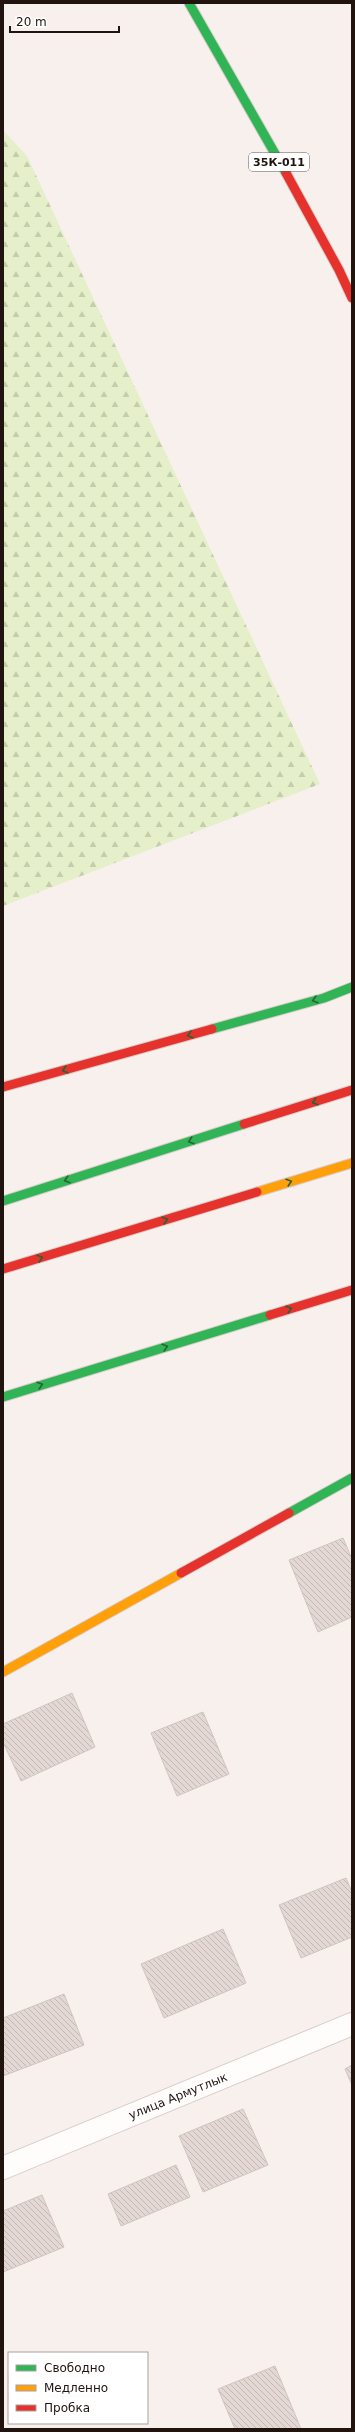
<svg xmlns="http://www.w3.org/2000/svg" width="355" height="2432" font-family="'DejaVu Sans',sans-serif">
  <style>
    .forest { fill: url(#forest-firs) }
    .building { fill: url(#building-back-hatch); stroke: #cfc5c0 }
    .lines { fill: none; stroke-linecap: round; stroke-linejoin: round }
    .street-casing { stroke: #d7ccc8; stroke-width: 24 }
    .fast-casing { stroke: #d7ccc8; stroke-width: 11 }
    .slow-casing { stroke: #d7ccc8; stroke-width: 11 }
    .jam-casing { stroke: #d7ccc8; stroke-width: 11 }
    .street { stroke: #fefdfc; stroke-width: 22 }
    .fast { stroke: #30b455; stroke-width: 9 }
    .slow { stroke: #ff9f0a; stroke-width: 9 }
    .jam { stroke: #e5322d; stroke-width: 9 }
    .oneway { stroke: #286432 }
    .labels { text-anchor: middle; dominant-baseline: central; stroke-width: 3; stroke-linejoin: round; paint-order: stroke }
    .shield { fill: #fff; stroke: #645a57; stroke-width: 1 }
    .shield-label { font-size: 11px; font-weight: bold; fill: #21140f }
    .street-label { font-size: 12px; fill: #21140f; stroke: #fff }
  </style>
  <defs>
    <pattern id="forest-firs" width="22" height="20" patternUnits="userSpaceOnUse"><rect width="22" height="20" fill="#e5f0ca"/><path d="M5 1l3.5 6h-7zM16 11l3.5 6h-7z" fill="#c4cdac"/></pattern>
    <pattern id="building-back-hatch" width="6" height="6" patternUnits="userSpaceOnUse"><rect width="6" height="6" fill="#e4d8d4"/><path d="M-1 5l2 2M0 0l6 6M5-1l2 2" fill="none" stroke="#c3b8b5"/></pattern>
  </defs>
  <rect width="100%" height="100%" fill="#f8f0ed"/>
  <path class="forest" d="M 3,130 L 27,156 L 320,784 L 3,906 Z"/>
  <g class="building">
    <path d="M 343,1538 L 352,1559 L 352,1617 L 318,1632 L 289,1560 Z"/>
    <path d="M 72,1693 L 95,1747 L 21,1781 L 3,1742 L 3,1724 Z"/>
    <path d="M 203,1712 L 229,1774 L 177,1796 L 151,1733 Z"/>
    <path d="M 346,1878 L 352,1892 L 352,1937 L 301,1958 L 279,1905 Z"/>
    <path d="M 223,1929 L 246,1983 L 164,2018 L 141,1964 Z"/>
    <path d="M 64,1994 L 84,2045 L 3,2076 L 3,2018 Z"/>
    <path d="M 352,2065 L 352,2085 L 345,2069 Z"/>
    <path d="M 243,2109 L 268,2165 L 203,2192 L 179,2136 Z"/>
    <path d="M 176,2165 L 190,2197 L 121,2226 L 108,2194 Z"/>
    <path d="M 42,2195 L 64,2247 L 3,2272 L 3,2211 Z"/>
    <path d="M 275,2366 L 301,2429 L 235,2429 L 218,2389 Z"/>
  </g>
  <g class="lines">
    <defs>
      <path id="street" d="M 3,2168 L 352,2024"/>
      <g id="fast">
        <path d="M 189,3 L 286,173"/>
        <path d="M 212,1029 L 324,998 L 352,987"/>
        <path d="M 3,1201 L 244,1124"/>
        <path d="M 3,1397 L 270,1315"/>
        <path d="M 289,1513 L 352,1478"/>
      </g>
      <g id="slow">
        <path d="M 257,1192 L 352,1163"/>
        <path d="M 3,1672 L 181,1573"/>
      </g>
      <g id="jam">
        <path d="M 286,173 L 339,270 L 352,298"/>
        <path d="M 3,1087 L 212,1029"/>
        <path d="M 244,1124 L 352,1090"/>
        <path d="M 3,1269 L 257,1192"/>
        <path d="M 270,1315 L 352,1290"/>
        <path d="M 181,1573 L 289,1513"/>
      </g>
    </defs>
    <use href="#street" class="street-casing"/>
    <use href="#fast" class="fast-casing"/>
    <use href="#slow" class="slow-casing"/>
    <use href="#jam" class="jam-casing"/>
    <use href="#street" class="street"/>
    <use href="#fast" class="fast"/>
    <use href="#slow" class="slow"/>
    <use href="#jam" class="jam"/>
  </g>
  <defs><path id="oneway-chevron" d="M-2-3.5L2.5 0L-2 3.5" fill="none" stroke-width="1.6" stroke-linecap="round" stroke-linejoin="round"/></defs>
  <g class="oneway">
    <use href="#oneway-chevron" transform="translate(315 1000) rotate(164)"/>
    <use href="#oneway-chevron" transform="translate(190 1035) rotate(164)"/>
    <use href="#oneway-chevron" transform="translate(65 1070) rotate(164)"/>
    <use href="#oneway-chevron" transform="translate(315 1102) rotate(162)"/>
    <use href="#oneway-chevron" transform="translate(191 1141) rotate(162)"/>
    <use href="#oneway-chevron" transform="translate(67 1180) rotate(162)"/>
    <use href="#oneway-chevron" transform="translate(289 1182) rotate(-17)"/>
    <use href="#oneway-chevron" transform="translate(165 1220) rotate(-17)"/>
    <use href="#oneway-chevron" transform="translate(40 1258) rotate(-17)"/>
    <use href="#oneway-chevron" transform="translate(289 1309) rotate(-17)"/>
    <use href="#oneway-chevron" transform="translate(165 1347) rotate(-17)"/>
    <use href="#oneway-chevron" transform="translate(40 1385) rotate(-17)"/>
  </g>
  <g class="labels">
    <rect class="shield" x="249" y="153" width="60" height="18" rx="3"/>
    <g class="shield-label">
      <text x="279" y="162">35К-011</text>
    </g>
    <g class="street-label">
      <text transform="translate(178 2096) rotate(-22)">улица Армутлык</text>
    </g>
  </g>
  <rect width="355" height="2432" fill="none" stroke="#21140f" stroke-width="8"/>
  <rect x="8" y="2352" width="140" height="72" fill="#ffffff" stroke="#a6a19f"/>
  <rect x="16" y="2365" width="20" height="6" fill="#30b455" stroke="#a6a19f"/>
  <text x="44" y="2372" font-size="12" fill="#21140f">Свободно</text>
  <rect x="16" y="2385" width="20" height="6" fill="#ff9f0a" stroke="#a6a19f"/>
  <text x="44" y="2392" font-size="12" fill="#21140f">Медленно</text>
  <rect x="16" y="2405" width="20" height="6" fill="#e5322d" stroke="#a6a19f"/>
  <text x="44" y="2412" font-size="12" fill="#21140f">Пробка</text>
  <path d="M10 26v6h109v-6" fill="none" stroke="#21140f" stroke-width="2"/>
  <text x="16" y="26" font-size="12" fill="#21140f" stroke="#ffffff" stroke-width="3" paint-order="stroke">20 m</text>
</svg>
